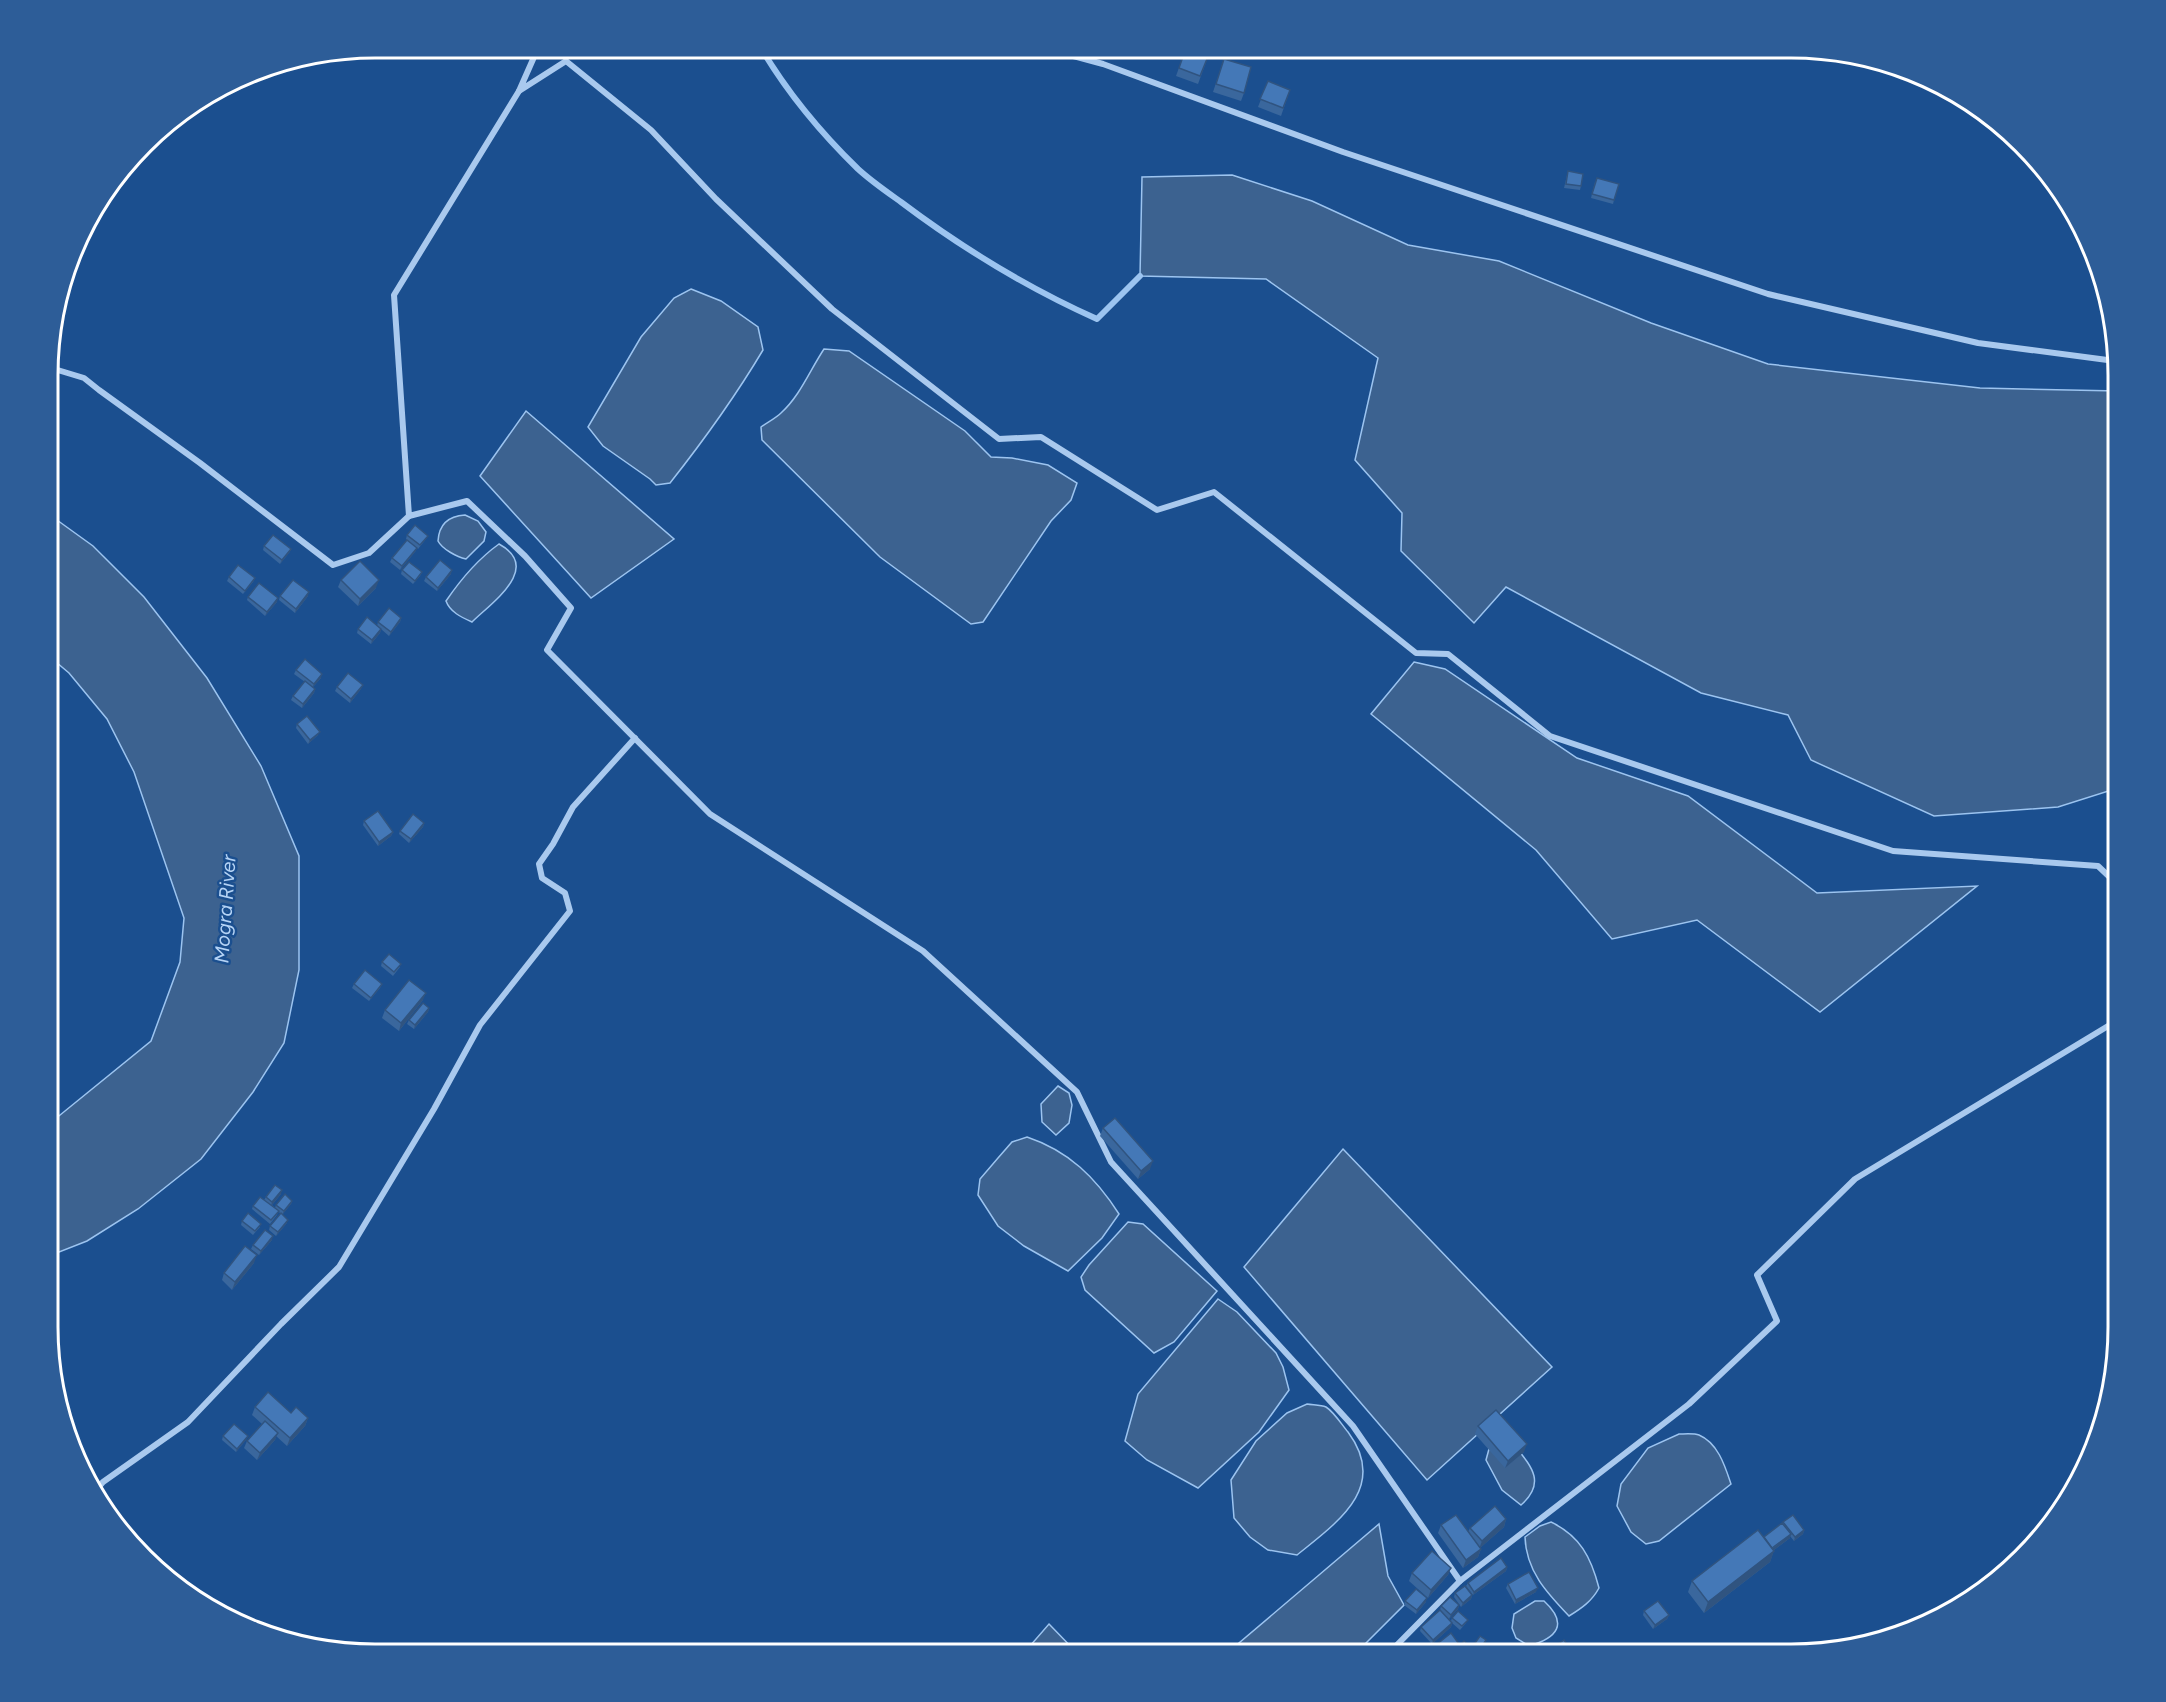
<svg xmlns="http://www.w3.org/2000/svg" width="2166" height="1702" font-family="Figtree,sans-serif">
  <style>
    .water { fill: #3c6290; stroke: #9cc4f0; stroke-width: 1.5 }
    .lines { fill: none; stroke-linecap: round; stroke-linejoin: round }
    .stream { stroke: #9cc4f0; stroke-width: 6 }
    .street { stroke: #a9c9ee; stroke-width: 6 }
    .wall { fill: #3a679d }
    .shaded-wall { fill: #305480 }
    .building { fill: #4478b7; stroke: #305480; stroke-width: 1.5 }
    .labels { text-anchor: middle; dominant-baseline: central; stroke-width: 5; stroke-linejoin: round; paint-order: stroke }
    .water-label { font-size: 20px; font-style: italic; fill: #b5d3f5; stroke: #1b4f8f }
    .rim { fill: none; stroke: #fff; stroke-width: 3 }
  </style>
  <rect width="100%" height="100%" fill="#1b4f8f"/>
  <g class="water">
    <path d="M 1232,175 L 1312,201 L 1408,245 L 1499,261 L 1651,323 L 1768,364 L 1980,388 L 2118,391 L 2118,788 L 2058,807 L 1934,816 L 1811,760 L 1788,715 L 1701,693 L 1506,587 L 1474,623 L 1401,551 L 1402,513 L 1355,460 L 1378,358 L 1266,279 L 1140,276 L 1142,177 Z"/>
    <path d="M 691,289 L 721,301 L 758,327 L 763,350 C 735,397 704,440 670,483 L 656,485 L 650,479 L 603,446 L 588,427 L 641,337 L 674,298 Z"/>
    <path d="M 824,349 L 849,351 L 965,431 L 991,457 L 1012,458 L 1048,465 L 1077,483 L 1071,500 L 1051,521 L 983,622 L 971,624 L 880,557 L 762,440 L 761,427 C 768,422 776,418 781,413 C 800,396 810,370 824,349 Z"/>
    <path d="M 526,411 L 674,539 L 591,598 L 480,476 Z"/>
    <path d="M 50,515 L 93,546 L 144,597 L 207,678 L 261,766 L 299,856 L 299,970 L 284,1043 L 253,1092 L 201,1159 L 138,1209 L 87,1241 L 49,1256 L 49,1124 L 151,1041 L 180,962 L 184,918 L 134,772 L 107,719 L 69,673 L 50,657 Z"/>
    <path d="M 465,515 L 478,521 L 486,532 L 484,541 L 466,559 C 457,557 442,549 438,541 C 439,524 449,516 465,515 Z"/>
    <path d="M 499,544 C 543,568 491,603 472,622 C 461,617 450,612 446,601 C 461,579 478,559 499,544 Z"/>
    <path d="M 1414,662 L 1445,669 L 1577,758 L 1688,796 L 1817,893 L 1977,886 L 1820,1012 L 1697,920 L 1612,939 L 1536,850 L 1371,714 Z"/>
    <path d="M 1058,1086 L 1069,1093 L 1072,1105 L 1069,1123 L 1056,1135 L 1042,1122 L 1041,1104 Z"/>
    <path d="M 1027,1137 C 1069,1151 1096,1178 1119,1214 L 1102,1238 L 1068,1271 L 1024,1246 L 998,1226 L 978,1195 L 980,1179 L 998,1158 L 1012,1142 Z"/>
    <path d="M 1343,1149 L 1552,1367 L 1427,1480 L 1244,1267 Z"/>
    <path d="M 1128,1222 L 1143,1224 L 1217,1291 L 1174,1342 L 1154,1353 L 1085,1290 L 1081,1277 L 1089,1265 Z"/>
    <path d="M 1218,1299 L 1237,1312 L 1276,1353 L 1283,1367 L 1289,1390 L 1259,1432 L 1198,1488 L 1147,1460 L 1125,1441 L 1138,1394 Z"/>
    <path d="M 1307,1404 C 1313,1405 1321,1405 1326,1407 C 1334,1412 1342,1425 1348,1432 C 1389,1487 1338,1522 1297,1555 L 1268,1550 L 1250,1537 L 1234,1518 L 1231,1480 L 1256,1441 L 1287,1413 Z"/>
    <path d="M 1679,1434 C 1684,1434 1694,1433 1699,1435 C 1718,1443 1725,1466 1731,1484 L 1659,1541 L 1646,1544 L 1631,1532 L 1617,1506 L 1621,1484 L 1648,1448 Z"/>
    <path d="M 1515,1446 C 1532,1467 1546,1483 1521,1505 L 1502,1490 L 1486,1460 L 1489,1449 Z"/>
    <path d="M 1551,1522 C 1580,1536 1591,1557 1599,1588 C 1592,1601 1582,1608 1569,1616 C 1547,1593 1526,1571 1525,1537 L 1540,1526 Z"/>
    <path d="M 1379,1524 L 1388,1576 L 1404,1605 L 1355,1654 L 1226,1654 Z"/>
    <path d="M 1535,1601 L 1544,1601 C 1569,1624 1557,1638 1529,1646 L 1516,1638 L 1512,1628 L 1514,1614 Z"/>
    <path d="M 1049,1624 L 1078,1654 L 1023,1654 Z"/>
  </g>
  <g class="lines">
    <path class="stream" d="M 761,48 C 787,92 821,133 858,169 C 871,181 887,192 901,202 C 962,248 1028,288 1097,319 L 1140,276"/>
    <g class="street">
      <path d="M 538,48 L 519,91 L 566,61 L 651,130 L 716,199 L 832,309 L 999,439 L 1041,437 L 1157,510 L 1214,492 L 1416,653 L 1448,654 L 1550,736 L 1893,851 L 2098,866 L 2118,885"/>
      <path d="M 1044,48 L 1103,64 L 1343,152 L 1768,294 L 1978,343 L 2115,361"/>
      <path d="M 519,91 L 394,295 L 409,516 L 467,501 L 525,556 L 571,608 L 547,650 L 710,814 L 923,951 L 1077,1092 L 1111,1162 L 1353,1426 L 1460,1581 L 1689,1404 L 1777,1321 L 1757,1275 L 1855,1179 L 2118,1020"/>
      <path d="M 51,368 L 84,378 L 99,390 L 200,463 L 333,565 L 369,553 L 409,516"/>
      <path d="M 96,1490 L 103,1482 L 188,1422 L 281,1324 L 339,1267 L 434,1109 L 480,1025 L 570,911 L 565,893 L 542,878 L 539,864 L 553,844 L 573,807 L 635,738"/>
      <path d="M 1388,1654 L 1460,1581"/>
    </g>
  </g>
  <g class="wall">
    <path d="M 1186,48 L 1209,54 L 1198,84 L 1176,76 Z"/>
    <path d="M 1224,59 L 1244,93 L 1241,101 L 1213,92 Z"/>
    <path d="M 1268,81 L 1290,90 L 1281,116 L 1258,107 Z"/>
    <path d="M 1568,171 L 1581,186 L 1580,190 L 1564,188 Z"/>
    <path d="M 1595,182 L 1614,200 L 1613,204 L 1591,198 Z"/>
    <path d="M 407,535 L 428,536 L 426,539 L 418,549 L 417,548 L 415,552 L 400,570 L 390,562 L 392,558 L 412,544 L 406,539 Z"/>
    <path d="M 264,546 L 291,549 L 289,553 L 280,564 L 263,550 Z"/>
    <path d="M 402,570 L 422,572 L 420,576 L 413,584 L 401,574 Z"/>
    <path d="M 451,574 L 437,591 L 424,581 L 426,577 Z"/>
    <path d="M 229,577 L 255,578 L 253,582 L 243,594 L 227,581 Z"/>
    <path d="M 341,580 L 376,588 L 358,606 L 338,587 Z"/>
    <path d="M 280,596 L 308,596 L 295,613 L 279,600 Z"/>
    <path d="M 248,597 L 277,602 L 265,616 L 247,600 Z"/>
    <path d="M 401,618 L 400,622 L 389,636 L 381,629 L 380,633 L 371,644 L 357,633 L 358,629 L 377,626 L 378,622 Z"/>
    <path d="M 296,670 L 321,678 L 313,687 L 315,689 L 314,693 L 302,708 L 291,700 L 293,696 L 305,682 L 294,674 Z"/>
    <path d="M 337,687 L 361,689 L 350,703 L 335,691 Z"/>
    <path d="M 297,724 L 318,735 L 308,744 L 296,728 Z"/>
    <path d="M 364,821 L 393,832 L 391,836 L 378,846 L 363,825 Z"/>
    <path d="M 424,823 L 423,827 L 409,843 L 399,834 L 400,831 Z"/>
    <path d="M 382,962 L 400,967 L 393,976 L 381,966 Z"/>
    <path d="M 354,984 L 382,984 L 380,988 L 369,1001 L 352,988 Z"/>
    <path d="M 423,1000 L 399,1031 L 382,1018 L 385,1010 Z"/>
    <path d="M 429,1008 L 428,1012 L 414,1029 L 407,1024 L 409,1020 Z"/>
    <path d="M 1103,1128 L 1150,1169 L 1138,1179 L 1100,1136 Z"/>
    <path d="M 281,1194 L 272,1205 L 275,1208 L 276,1205 L 292,1201 L 291,1204 L 282,1215 L 278,1211 L 277,1215 L 270,1224 L 252,1209 L 253,1206 L 264,1200 L 266,1197 Z"/>
    <path d="M 242,1221 L 260,1227 L 253,1235 L 241,1225 Z"/>
    <path d="M 287,1223 L 276,1236 L 269,1230 L 270,1226 Z"/>
    <path d="M 272,1240 L 259,1255 L 251,1249 L 253,1245 Z"/>
    <path d="M 254,1263 L 232,1290 L 222,1280 L 224,1273 Z"/>
    <path d="M 255,1407 L 291,1413 L 308,1418 L 305,1426 L 287,1446 L 276,1436 L 275,1440 L 257,1460 L 244,1448 L 247,1441 L 262,1424 L 252,1415 Z"/>
    <path d="M 1478,1426 L 1524,1452 L 1505,1468 L 1475,1434 Z"/>
    <path d="M 223,1436 L 248,1436 L 246,1440 L 236,1452 L 222,1440 Z"/>
    <path d="M 1506,1519 L 1504,1527 L 1480,1548 L 1481,1549 L 1478,1557 L 1463,1568 L 1438,1533 L 1441,1525 L 1468,1532 L 1470,1528 Z"/>
    <path d="M 1783,1522 L 1804,1530 L 1803,1534 L 1794,1541 L 1790,1536 L 1790,1538 L 1774,1550 L 1770,1562 L 1704,1613 L 1688,1592 L 1692,1581 L 1764,1537 L 1783,1523 Z"/>
    <path d="M 1507,1567 L 1506,1571 L 1473,1595 L 1466,1586 L 1468,1583 Z"/>
    <path d="M 1451,1568 L 1448,1575 L 1428,1598 L 1409,1581 L 1412,1573 Z"/>
    <path d="M 1508,1584 L 1536,1592 L 1515,1604 L 1506,1588 Z"/>
    <path d="M 1455,1593 L 1472,1595 L 1471,1599 L 1461,1607 L 1454,1597 Z"/>
    <path d="M 1405,1601 L 1426,1602 L 1416,1614 L 1404,1605 Z"/>
    <path d="M 1459,1605 L 1458,1609 L 1449,1619 L 1451,1621 L 1452,1618 L 1466,1623 L 1460,1630 L 1452,1623 L 1451,1627 L 1432,1644 L 1420,1631 L 1421,1627 L 1440,1610 L 1441,1606 Z"/>
    <path d="M 1644,1611 L 1669,1615 L 1667,1619 L 1653,1629 L 1643,1615 Z"/>
    <path d="M 1486,1640 L 1478,1654 L 1476,1654 L 1472,1651 L 1471,1653 L 1473,1646 Z"/>
    <path d="M 1459,1644 L 1458,1647 L 1450,1654 L 1438,1654 L 1434,1649 L 1436,1645 Z"/>
    <path d="M 1554,1647 L 1568,1653 L 1554,1654 L 1552,1651 Z"/>
  </g>
  <g class="shaded-wall">
    <path d="M 417,548 L 415,552 L 400,570 L 402,566 Z"/>
    <path d="M 291,549 L 289,553 L 280,564 L 282,560 Z"/>
    <path d="M 452,570 L 451,574 L 437,591 L 438,588 Z"/>
    <path d="M 379,580 L 376,588 L 358,606 L 360,599 Z"/>
    <path d="M 309,592 L 308,596 L 295,613 L 296,609 Z"/>
    <path d="M 278,598 L 277,602 L 265,616 L 267,612 Z"/>
    <path d="M 401,618 L 400,622 L 389,636 L 391,632 Z"/>
    <path d="M 381,629 L 380,633 L 371,644 L 372,640 Z"/>
    <path d="M 322,674 L 321,678 L 312,688 L 314,684 Z"/>
    <path d="M 363,685 L 361,689 L 350,703 L 351,699 Z"/>
    <path d="M 315,689 L 314,693 L 302,708 L 303,704 Z"/>
    <path d="M 320,732 L 318,735 L 308,744 L 310,740 Z"/>
    <path d="M 424,823 L 423,827 L 409,843 L 411,839 Z"/>
    <path d="M 393,832 L 391,836 L 378,846 L 379,842 Z"/>
    <path d="M 426,993 L 423,1000 L 399,1031 L 401,1023 Z"/>
    <path d="M 429,1008 L 428,1012 L 414,1029 L 415,1025 Z"/>
    <path d="M 1153,1161 L 1150,1169 L 1138,1179 L 1141,1171 Z"/>
    <path d="M 282,1190 L 281,1194 L 271,1206 L 272,1202 Z"/>
    <path d="M 292,1201 L 291,1204 L 282,1215 L 284,1211 Z"/>
    <path d="M 288,1220 L 287,1223 L 276,1236 L 278,1232 Z"/>
    <path d="M 273,1236 L 272,1240 L 259,1255 L 261,1251 Z"/>
    <path d="M 257,1255 L 254,1263 L 232,1290 L 235,1282 Z"/>
    <path d="M 308,1418 L 305,1426 L 287,1446 L 290,1438 Z"/>
    <path d="M 278,1433 L 275,1440 L 257,1460 L 260,1453 Z"/>
    <path d="M 248,1436 L 246,1440 L 236,1452 L 237,1449 Z"/>
    <path d="M 1527,1444 L 1524,1452 L 1505,1468 L 1508,1461 Z"/>
    <path d="M 1506,1519 L 1504,1527 L 1479,1549 L 1482,1541 Z"/>
    <path d="M 1804,1530 L 1803,1534 L 1794,1541 L 1795,1537 Z"/>
    <path d="M 1791,1534 L 1790,1538 L 1770,1553 L 1772,1549 Z"/>
    <path d="M 1481,1549 L 1478,1557 L 1463,1568 L 1466,1560 Z"/>
    <path d="M 1774,1551 L 1770,1562 L 1704,1613 L 1708,1602 Z"/>
    <path d="M 1507,1567 L 1506,1571 L 1473,1595 L 1474,1592 Z"/>
    <path d="M 1451,1568 L 1448,1575 L 1428,1598 L 1431,1590 Z"/>
    <path d="M 1538,1588 L 1536,1592 L 1515,1604 L 1516,1600 Z"/>
    <path d="M 1472,1595 L 1471,1599 L 1461,1607 L 1463,1603 Z"/>
    <path d="M 1427,1598 L 1426,1602 L 1416,1614 L 1417,1610 Z"/>
    <path d="M 1459,1605 L 1458,1609 L 1449,1619 L 1451,1615 Z"/>
    <path d="M 1669,1615 L 1667,1619 L 1653,1629 L 1655,1625 Z"/>
    <path d="M 1452,1623 L 1451,1627 L 1432,1644 L 1433,1640 Z"/>
    <path d="M 1459,1644 L 1458,1647 L 1450,1654 L 1446,1654 Z"/>
  </g>
  <g class="building">
    <path d="M 1186,48 L 1194,48 L 1209,54 L 1200,76 L 1179,68 Z"/>
    <path d="M 1224,59 L 1251,67 L 1244,93 L 1216,84 Z"/>
    <path d="M 1268,81 L 1290,90 L 1283,108 L 1260,99 Z"/>
    <path d="M 1568,171 L 1583,174 L 1581,186 L 1566,184 Z"/>
    <path d="M 1597,178 L 1619,184 L 1614,200 L 1592,194 Z"/>
    <path d="M 415,525 L 428,536 L 420,545 L 407,535 Z"/>
    <path d="M 273,535 L 291,549 L 282,560 L 264,546 Z"/>
    <path d="M 407,540 L 417,548 L 402,566 L 392,558 Z"/>
    <path d="M 440,560 L 452,570 L 438,588 L 426,577 Z"/>
    <path d="M 360,561 L 379,580 L 360,599 L 341,580 Z"/>
    <path d="M 409,562 L 422,572 L 415,581 L 402,570 Z"/>
    <path d="M 238,565 L 255,578 L 245,591 L 229,577 Z"/>
    <path d="M 293,580 L 309,592 L 296,609 L 280,596 Z"/>
    <path d="M 259,583 L 278,598 L 267,612 L 248,597 Z"/>
    <path d="M 389,608 L 401,618 L 391,632 L 378,622 Z"/>
    <path d="M 367,617 L 381,629 L 372,640 L 358,629 Z"/>
    <path d="M 305,659 L 322,674 L 314,684 L 296,670 Z"/>
    <path d="M 348,673 L 363,685 L 351,699 L 337,687 Z"/>
    <path d="M 305,681 L 315,689 L 303,704 L 293,696 Z"/>
    <path d="M 307,716 L 320,732 L 310,740 L 297,724 Z"/>
    <path d="M 378,811 L 393,832 L 379,842 L 364,821 Z"/>
    <path d="M 413,814 L 424,823 L 411,839 L 400,831 Z"/>
    <path d="M 389,954 L 401,964 L 394,972 L 382,962 Z"/>
    <path d="M 365,970 L 382,984 L 371,998 L 354,984 Z"/>
    <path d="M 409,980 L 426,993 L 401,1023 L 385,1010 Z"/>
    <path d="M 423,1003 L 429,1008 L 415,1025 L 409,1020 Z"/>
    <path d="M 1115,1118 L 1153,1161 L 1141,1171 L 1103,1128 Z"/>
    <path d="M 275,1185 L 282,1190 L 272,1202 L 266,1197 Z"/>
    <path d="M 285,1194 L 292,1201 L 284,1211 L 276,1205 Z"/>
    <path d="M 260,1197 L 279,1211 L 271,1220 L 253,1206 Z"/>
    <path d="M 248,1213 L 261,1224 L 255,1231 L 242,1221 Z"/>
    <path d="M 281,1213 L 288,1220 L 278,1232 L 270,1226 Z"/>
    <path d="M 265,1230 L 273,1236 L 261,1251 L 253,1245 Z"/>
    <path d="M 245,1246 L 257,1255 L 235,1282 L 224,1273 Z"/>
    <path d="M 268,1392 L 291,1413 L 296,1407 L 308,1418 L 290,1438 L 255,1407 Z"/>
    <path d="M 1496,1410 L 1527,1444 L 1508,1461 L 1478,1426 Z"/>
    <path d="M 265,1421 L 278,1433 L 260,1453 L 247,1441 Z"/>
    <path d="M 234,1424 L 248,1436 L 237,1449 L 223,1436 Z"/>
    <path d="M 1495,1506 L 1506,1519 L 1482,1541 L 1470,1528 Z"/>
    <path d="M 1456,1515 L 1481,1549 L 1466,1560 L 1441,1525 Z"/>
    <path d="M 1793,1515 L 1804,1530 L 1795,1537 L 1783,1522 Z"/>
    <path d="M 1782,1523 L 1791,1534 L 1772,1548 L 1764,1537 Z"/>
    <path d="M 1758,1530 L 1774,1551 L 1708,1602 L 1692,1581 Z"/>
    <path d="M 1432,1551 L 1451,1568 L 1431,1590 L 1412,1573 Z"/>
    <path d="M 1501,1558 L 1507,1567 L 1474,1592 L 1468,1583 Z"/>
    <path d="M 1529,1572 L 1538,1588 L 1516,1600 L 1508,1584 Z"/>
    <path d="M 1465,1586 L 1472,1595 L 1463,1603 L 1455,1593 Z"/>
    <path d="M 1416,1589 L 1427,1598 L 1417,1610 L 1405,1601 Z"/>
    <path d="M 1450,1597 L 1459,1605 L 1451,1615 L 1441,1606 Z"/>
    <path d="M 1658,1601 L 1669,1615 L 1655,1625 L 1644,1611 Z"/>
    <path d="M 1440,1610 L 1452,1623 L 1433,1640 L 1421,1627 Z"/>
    <path d="M 1458,1611 L 1468,1620 L 1462,1626 L 1452,1618 Z"/>
    <path d="M 1451,1633 L 1459,1644 L 1446,1654 L 1443,1654 L 1436,1645 Z"/>
    <path d="M 1480,1636 L 1486,1640 L 1479,1651 L 1473,1646 Z"/>
    <path d="M 1564,1640 L 1570,1649 L 1563,1654 L 1558,1654 L 1554,1647 Z"/>
    <path d="M 1464,1641 L 1473,1649 L 1468,1654 L 1452,1654 Z"/>
  </g>
  <g class="labels">
    <g class="water-label">
      <text transform="translate(225 909) rotate(-86)">Mogra River</text>
    </g>
  </g>
  <path d="M0 0H2166V1702H0ZM375 58H1791A317 317 0 0 1 2108 375V1327A317 317 0 0 1 1791 1644H375A317 317 0 0 1 58 1327V375A317 317 0 0 1 375 58Z" fill="#2d5d98" fill-rule="evenodd"/>
  <path class="rim" d="M375 58H1791A317 317 0 0 1 2108 375V1327A317 317 0 0 1 1791 1644H375A317 317 0 0 1 58 1327V375A317 317 0 0 1 375 58Z"/>
</svg>
